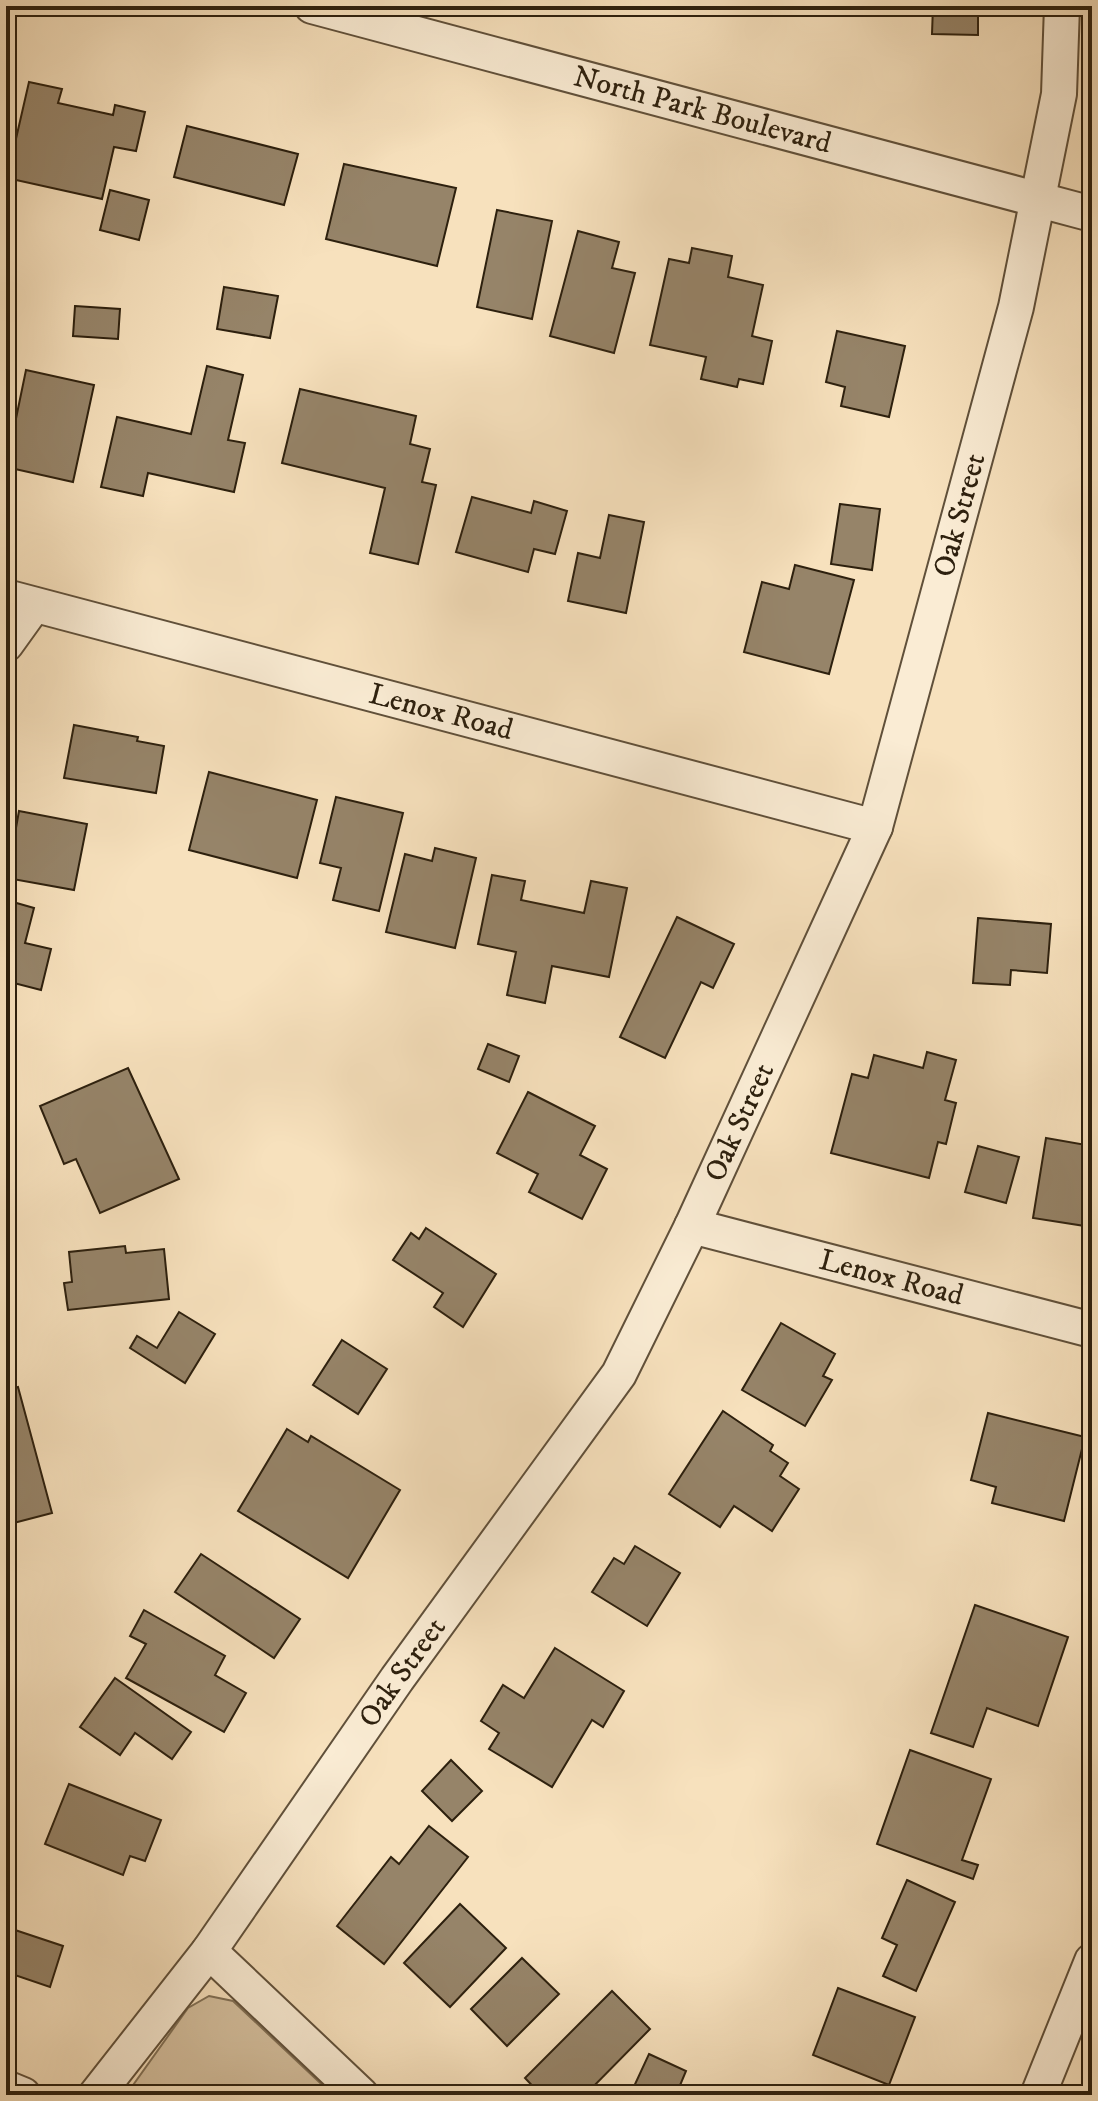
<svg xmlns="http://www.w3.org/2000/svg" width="1098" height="2101" font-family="'IM FELL DW Pica',serif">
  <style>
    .green { fill: #d5c09f; stroke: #817056; stroke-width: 2 }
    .building { fill: #968469; stroke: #2d200e; stroke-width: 2 }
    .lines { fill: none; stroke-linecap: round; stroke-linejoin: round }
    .street-casing { stroke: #60503a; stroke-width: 38 }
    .street { stroke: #faecd4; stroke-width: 34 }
    .labels { text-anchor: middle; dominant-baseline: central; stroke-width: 6; stroke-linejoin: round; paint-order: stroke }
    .street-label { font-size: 30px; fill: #2d200e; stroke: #faecd4 }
  </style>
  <rect width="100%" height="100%" fill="#f7e1bd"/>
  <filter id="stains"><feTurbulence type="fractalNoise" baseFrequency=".0025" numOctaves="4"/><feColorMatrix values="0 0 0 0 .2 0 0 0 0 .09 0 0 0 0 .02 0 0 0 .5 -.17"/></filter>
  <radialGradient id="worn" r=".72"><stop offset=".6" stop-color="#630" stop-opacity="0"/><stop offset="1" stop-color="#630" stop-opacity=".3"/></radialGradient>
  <path class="green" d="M 209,1996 L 233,2001 L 333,2095 L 126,2095 L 188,2008 Z"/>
  <g class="building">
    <path d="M 933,6 L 978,6 L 978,35 L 932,34 Z"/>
    <path d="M 29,82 L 62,89 L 58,103 L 113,115 L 115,105 L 145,112 L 136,151 L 114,147 L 102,199 L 7,178 Z"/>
    <path d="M 187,126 L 298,154 L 284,205 L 174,177 Z"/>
    <path d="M 344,164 L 456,188 L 437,266 L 326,239 Z"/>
    <path d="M 110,190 L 149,200 L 139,240 L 100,230 Z"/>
    <path d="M 497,210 L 552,221 L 532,319 L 477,307 Z"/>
    <path d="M 578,231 L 619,242 L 612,268 L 635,273 L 614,353 L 550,336 Z"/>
    <path d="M 692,248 L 732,256 L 728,277 L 763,285 L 752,336 L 772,341 L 763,384 L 739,379 L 737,387 L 701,379 L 706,357 L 650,345 L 669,259 L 689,263 Z"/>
    <path d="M 224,287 L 278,296 L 270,338 L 217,329 Z"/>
    <path d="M 75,306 L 120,309 L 118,339 L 73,336 Z"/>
    <path d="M 837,331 L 905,346 L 889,417 L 841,406 L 845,387 L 826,382 Z"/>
    <path d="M 207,366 L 243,375 L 228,440 L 245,443 L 234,492 L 148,473 L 143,496 L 101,487 L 117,417 L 191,434 Z"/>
    <path d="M 26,370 L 94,385 L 73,482 L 6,467 Z"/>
    <path d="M 300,389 L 416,416 L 410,444 L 430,449 L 422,482 L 436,485 L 418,564 L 370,553 L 385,488 L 282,463 Z"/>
    <path d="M 472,497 L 531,513 L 534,501 L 567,511 L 555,554 L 534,549 L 528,572 L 456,552 Z"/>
    <path d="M 840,504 L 880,509 L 872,570 L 831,564 Z"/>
    <path d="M 609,515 L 644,522 L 626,613 L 568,601 L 578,553 L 600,558 Z"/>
    <path d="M 795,565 L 854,580 L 829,674 L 744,652 L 762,582 L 789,589 Z"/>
    <path d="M 74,725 L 138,737 L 137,741 L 164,746 L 156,793 L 64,778 Z"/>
    <path d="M 209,772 L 317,800 L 297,878 L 189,850 Z"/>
    <path d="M 336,797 L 403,813 L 379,911 L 333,900 L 341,868 L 320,863 Z"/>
    <path d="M 19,811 L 87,824 L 74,890 L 7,878 Z"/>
    <path d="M 435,848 L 476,858 L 455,948 L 386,932 L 405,854 L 432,861 Z"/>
    <path d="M 492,875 L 525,881 L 521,900 L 584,913 L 591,881 L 627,888 L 609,977 L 552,966 L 545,1003 L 507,995 L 516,952 L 478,944 Z"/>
    <path d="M 6,900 L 34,908 L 25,943 L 51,949 L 41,990 L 6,981 Z"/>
    <path d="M 677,917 L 734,944 L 713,988 L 701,982 L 665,1058 L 620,1037 Z"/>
    <path d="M 978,918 L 1051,924 L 1047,973 L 1011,970 L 1010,985 L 973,983 Z"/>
    <path d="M 488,1044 L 519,1056 L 509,1082 L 478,1069 Z"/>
    <path d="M 927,1052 L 956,1060 L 945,1100 L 956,1103 L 946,1144 L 938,1142 L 929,1178 L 831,1153 L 852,1074 L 868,1078 L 874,1055 L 923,1068 Z"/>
    <path d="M 128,1068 L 179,1179 L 100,1213 L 76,1159 L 64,1164 L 40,1106 Z"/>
    <path d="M 528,1092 L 595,1126 L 580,1155 L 607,1169 L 582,1219 L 529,1192 L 538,1174 L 497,1153 Z"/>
    <path d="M 1046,1138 L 1092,1146 L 1092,1181 L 1085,1226 L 1033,1218 Z"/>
    <path d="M 978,1146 L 1019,1157 L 1006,1203 L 965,1192 Z"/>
    <path d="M 426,1228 L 496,1274 L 463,1327 L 434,1307 L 443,1293 L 393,1260 L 411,1233 L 419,1239 Z"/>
    <path d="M 125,1246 L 126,1253 L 164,1249 L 169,1299 L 68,1310 L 64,1283 L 72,1282 L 69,1252 Z"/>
    <path d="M 179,1312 L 215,1334 L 185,1383 L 130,1348 L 137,1336 L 157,1348 Z"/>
    <path d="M 781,1323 L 835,1354 L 823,1376 L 832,1380 L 805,1426 L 742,1390 Z"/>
    <path d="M 342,1340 L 387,1369 L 358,1414 L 313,1385 Z"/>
    <path d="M 18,1387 L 52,1513 L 6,1525 L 6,1390 Z"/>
    <path d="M 723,1411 L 773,1445 L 770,1451 L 788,1463 L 780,1476 L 799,1489 L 772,1531 L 734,1506 L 720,1527 L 669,1494 Z"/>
    <path d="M 988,1413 L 1085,1437 L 1064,1521 L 992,1503 L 996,1487 L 971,1480 Z"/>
    <path d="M 287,1429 L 308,1442 L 311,1436 L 400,1490 L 348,1578 L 238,1511 Z"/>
    <path d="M 1092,1495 L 1092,1516 L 1086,1514 Z"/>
    <path d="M 635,1546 L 680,1573 L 647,1626 L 592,1592 L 614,1558 L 624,1564 Z"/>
    <path d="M 201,1554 L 300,1619 L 274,1658 L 175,1592 Z"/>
    <path d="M 975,1605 L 1068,1637 L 1038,1726 L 987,1708 L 973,1747 L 931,1733 Z"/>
    <path d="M 144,1610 L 225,1656 L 215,1675 L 246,1693 L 224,1732 L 126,1678 L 146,1644 L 130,1636 Z"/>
    <path d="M 555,1648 L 624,1691 L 603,1727 L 592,1720 L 552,1787 L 489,1749 L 499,1733 L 481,1721 L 503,1685 L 524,1698 Z"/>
    <path d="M 115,1678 L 191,1732 L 172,1759 L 135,1733 L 120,1755 L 80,1727 Z"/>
    <path d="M 910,1750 L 991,1779 L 962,1860 L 978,1865 L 973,1879 L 877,1844 Z"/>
    <path d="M 451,1760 L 482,1791 L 452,1821 L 422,1791 Z"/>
    <path d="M 69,1784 L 161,1820 L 145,1861 L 130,1856 L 123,1875 L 45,1844 Z"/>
    <path d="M 429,1826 L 468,1857 L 384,1964 L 337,1926 L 391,1857 L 399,1864 Z"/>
    <path d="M 907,1880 L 955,1902 L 916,1991 L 883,1976 L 897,1945 L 882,1938 Z"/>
    <path d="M 460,1904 L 506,1948 L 450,2007 L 404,1963 Z"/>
    <path d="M 6,1927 L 63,1946 L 50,1987 L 12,1974 L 10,1980 L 6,1979 Z"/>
    <path d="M 522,1958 L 559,1994 L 507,2046 L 471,2009 Z"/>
    <path d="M 838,1988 L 915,2017 L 889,2085 L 813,2055 Z"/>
    <path d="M 612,1991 L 650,2029 L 585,2095 L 541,2095 L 525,2078 Z"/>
    <path d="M 649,2054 L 686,2071 L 676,2095 L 630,2095 Z"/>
  </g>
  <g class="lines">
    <defs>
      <g id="street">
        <path id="s1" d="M 312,6 L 1092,214"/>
        <path id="s2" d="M 6,597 L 875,827"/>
        <path d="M 6,644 L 34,605"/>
        <path id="s3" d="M 692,1226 L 1092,1330"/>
        <path d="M 209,1951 L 361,2095"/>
        <path d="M 6,2088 L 23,2095"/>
        <path id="s4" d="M 96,2095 L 209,1951 L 397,1679 L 619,1374 L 692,1226 L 875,827 L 1016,307 L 1059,94 L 1062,6"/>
        <path d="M 1038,2095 L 1092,1961"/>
      </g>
    </defs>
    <use href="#street" class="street-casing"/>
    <use href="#street" class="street"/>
  </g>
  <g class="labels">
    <g class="street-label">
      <text stroke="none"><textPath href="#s1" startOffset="404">North Park Boulevard</textPath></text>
      <text stroke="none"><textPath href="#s4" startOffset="1818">Oak Street</textPath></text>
      <text stroke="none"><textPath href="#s2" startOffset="450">Lenox Road</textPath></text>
      <text stroke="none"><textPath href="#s4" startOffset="1170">Oak Street</textPath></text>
      <text stroke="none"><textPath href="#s3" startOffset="206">Lenox Road</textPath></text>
      <text stroke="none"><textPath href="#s4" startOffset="522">Oak Street</textPath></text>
    </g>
  </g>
  <rect width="1098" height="2101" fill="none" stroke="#f7e1bd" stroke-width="32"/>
  <rect x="8" y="8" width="1082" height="2085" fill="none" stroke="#2d200e" stroke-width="4"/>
  <rect x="16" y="16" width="1066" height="2069" fill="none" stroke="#2d200e" stroke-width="2"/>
  <rect width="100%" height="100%" filter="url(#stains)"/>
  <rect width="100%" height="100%" fill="url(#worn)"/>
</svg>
